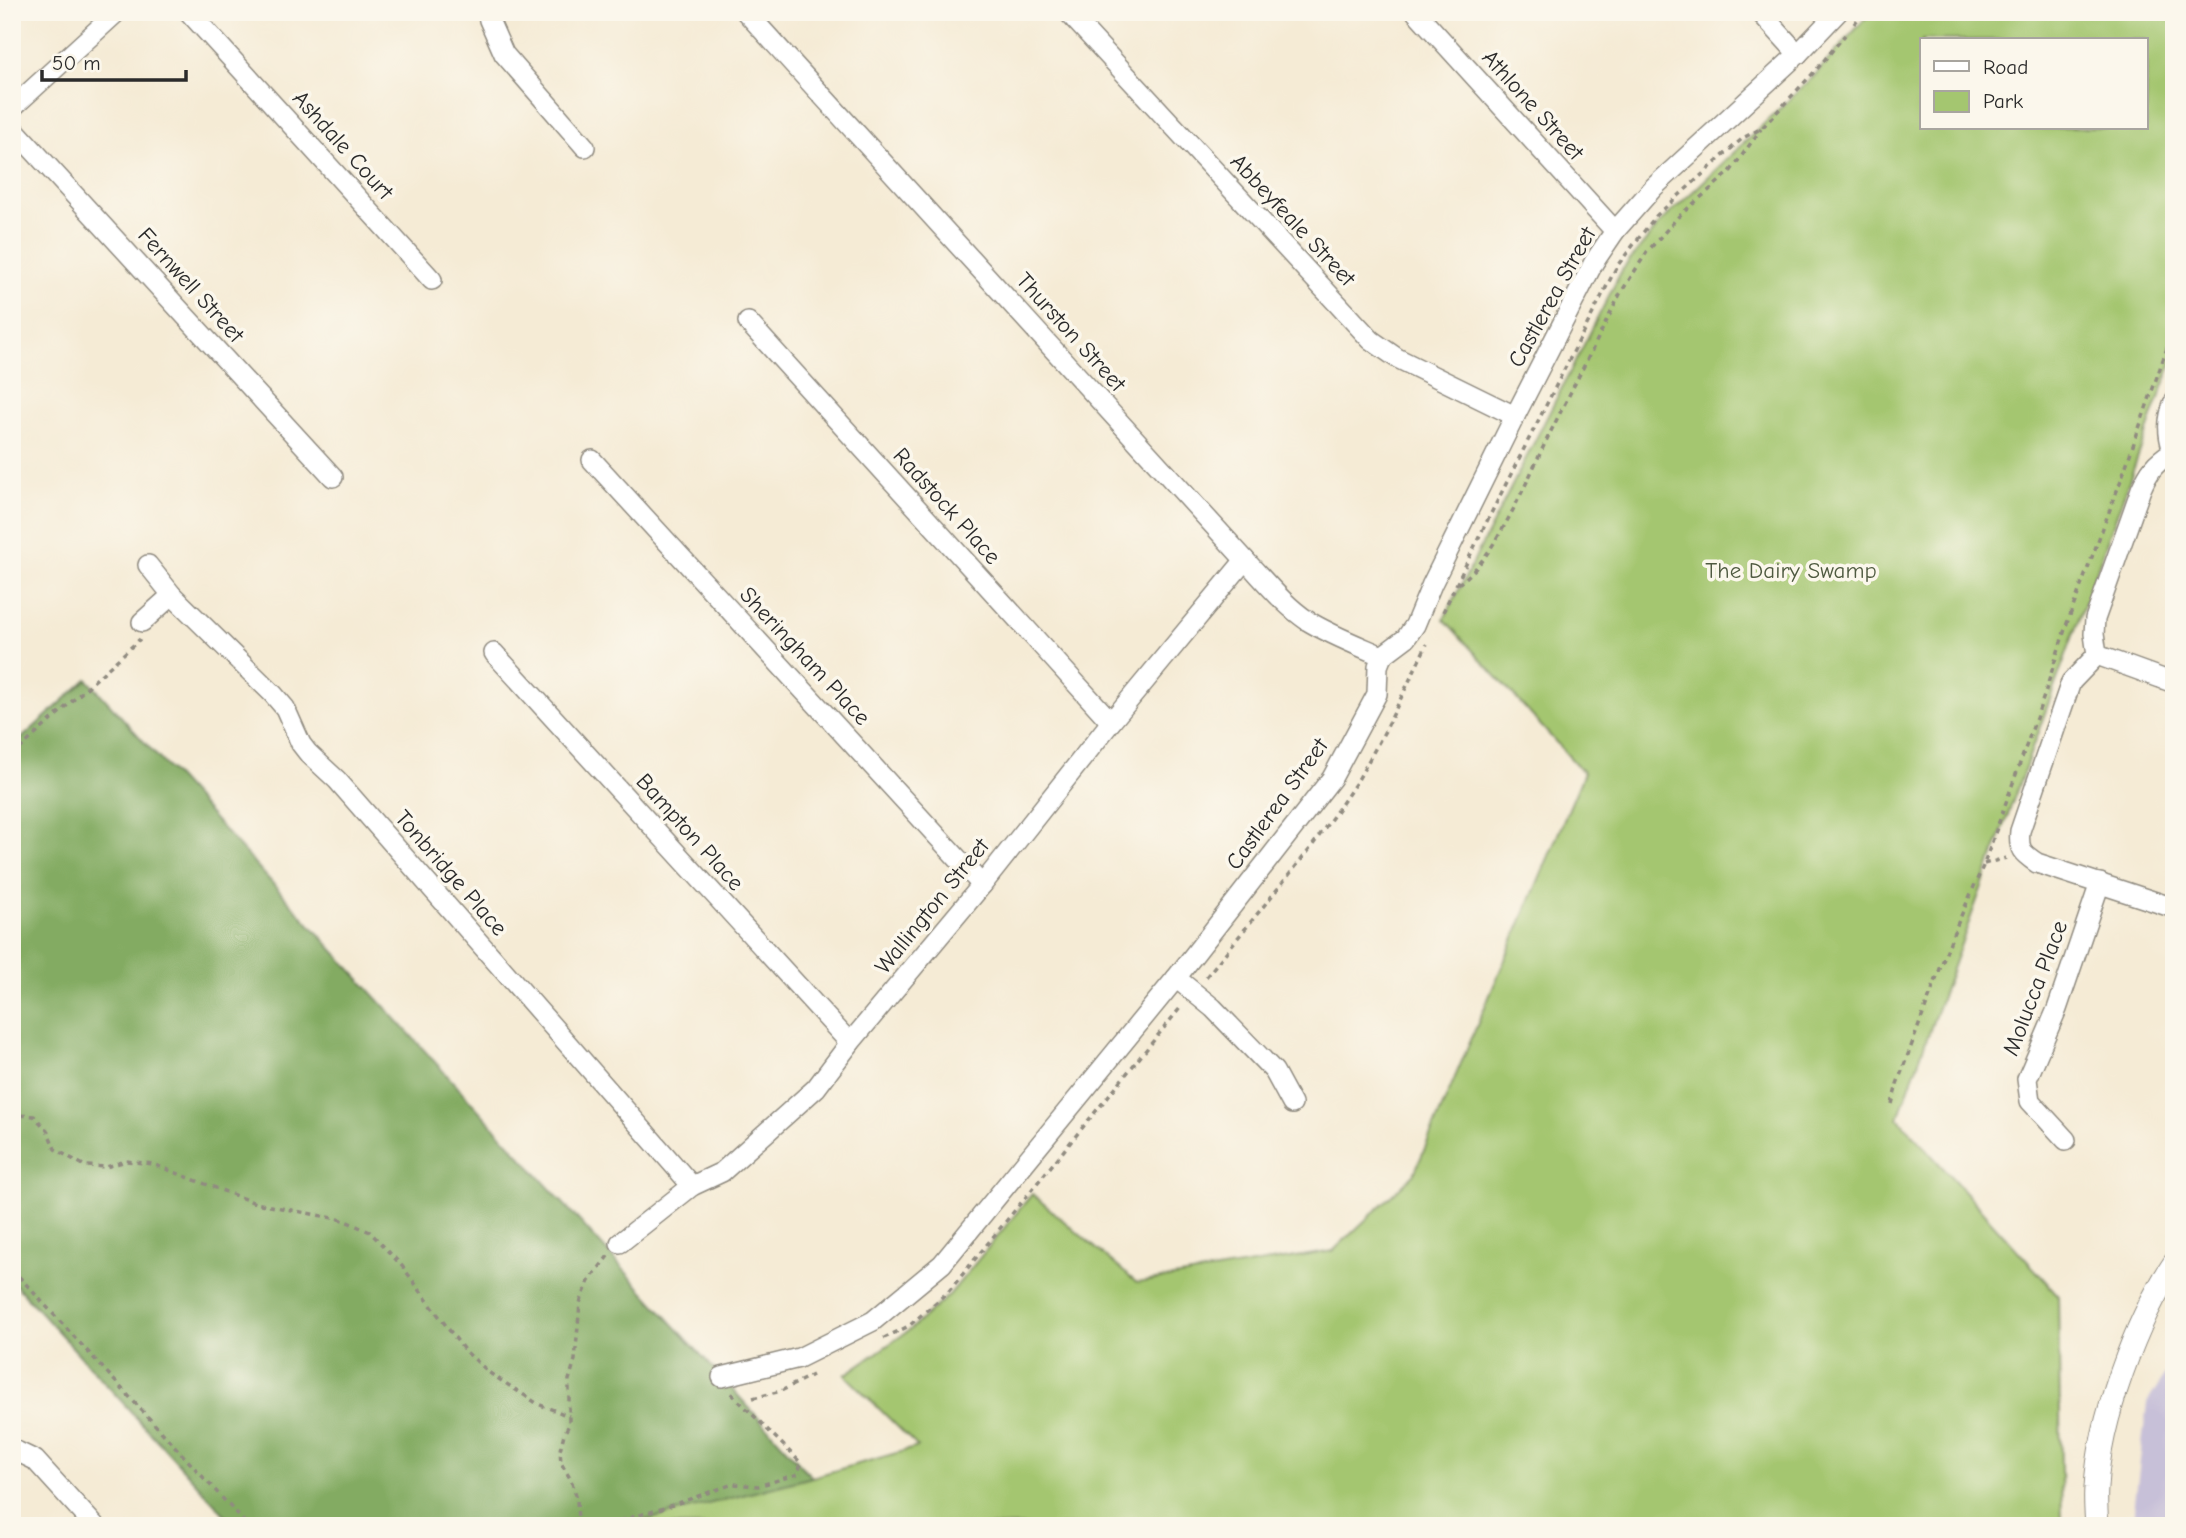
<svg xmlns="http://www.w3.org/2000/svg" width="2186" height="1538" font-family="'Comic Neue',sans-serif">
  <style>
    .industrial { fill: #c7c0d8 }
    .green { fill: #a4c670; stroke: #68784e; stroke-width: 2; fill-rule: evenodd }
    .forest { fill: #83ab62; stroke: #576b46; stroke-width: 2 }
    .lines { fill: none; stroke-linecap: round; stroke-linejoin: round }
    .minor-casing { stroke: #908b80; stroke-width: 22 }
    .tertiary-casing { stroke: #908b80; stroke-width: 25 }
    .path { stroke: #908b80; stroke-width: 3.5; stroke-dasharray: 5 5; stroke-linecap: butt }
    .minor { stroke: #fff; stroke-width: 19 }
    .tertiary { stroke: #fff; stroke-width: 23 }
    .labels { text-anchor: middle; dominant-baseline: central; stroke-width: 7; stroke-linejoin: round; paint-order: stroke }
    .street-label { font-size: 23px; fill: #2b2b2b; stroke: #fbf7ec }
    .park-label { font-size: 23px; fill: #4f5a40; stroke: #fbf7ec }
  </style>
  <rect width="100%" height="100%" fill="#fbf7ec"/>
  <filter id="ink" filterUnits="userSpaceOnUse"><feTurbulence type="fractalNoise" baseFrequency=".0143" numOctaves="2"/><feDisplacementMap in="SourceGraphic" scale="14" xChannelSelector="R" yChannelSelector="G"/><feConvolveMatrix kernelMatrix="1 2 1 2 8 2 1 2 1" color-interpolation-filters="sRGB"/></filter>
  <filter id="wash" filterUnits="userSpaceOnUse"><feTurbulence type="fractalNoise" baseFrequency=".00686" numOctaves="4" result="noise"/><feDisplacementMap in="SourceGraphic" scale="28" xChannelSelector="R" yChannelSelector="G"/><feGaussianBlur stdDeviation="1.57" result="paint"/><feColorMatrix in="noise" values="0 0 0 0 0 0 0 0 0 0 0 0 0 0 0 0 0 1.4 0 .05"/><feComposite in="paint" operator="in"/></filter>
  <g filter="url(#wash)">
    <rect width="100%" height="100%" fill="#f5ebd5"/>
    <path class="industrial" d="M 2174,1360 L 2174,1526 L 2134,1526 L 2134,1510 L 2147,1403 Z"/>
    <path class="green" d="M 1871,12 L 2174,12 L 2174,357 L 1898,1118 L 2058,1295 L 2062,1526 L 623,1526 L 812,1477 L 918,1447 L 845,1375 L 911,1329 L 950,1294 L 1032,1194 L 1137,1283 L 1333,1251 L 1414,1174 L 1584,773 L 1444,619 L 1622,270 L 1661,222 L 1814,76 ZM 1922,40 L 2146,40 L 2146,128 L 1922,128 Z"/>
    <path class="forest" d="M 87,679 L 812,1477 L 623,1526 L 235,1526 L 12,1281 L 12,747 Z"/>
  </g>
  <g filter="url(#ink)">
    <g class="lines">
      <defs>
        <g id="minor">
          <path d="M 189,12 L 432,280"/>
          <path d="M 487,12 L 489,20 L 504,54 L 585,147"/>
          <path d="M 746,12 L 1245,560 C 1265,581 1284,605 1308,621 C 1331,635 1357,645 1382,656"/>
          <path d="M 1068,12 L 1371,340 L 1397,358 L 1515,416"/>
          <path d="M 1416,12 L 1615,231"/>
          <path d="M 1760,12 L 1798,54"/>
          <path d="M 12,108 L 117,12"/>
          <path d="M 12,127 L 333,477"/>
          <path d="M 748,322 L 1111,722"/>
          <path d="M 2174,402 C 2167,420 2167,433 2173,451 C 2155,463 2150,469 2141,489 L 2095,619 L 2094,634 L 2097,655 L 2071,682 L 2020,831 C 2018,850 2022,853 2037,863 L 2174,908"/>
          <path d="M 592,460 L 982,885"/>
          <path d="M 148,565 L 172,595 L 273,694 L 285,708 L 301,744 L 308,753 L 337,780 L 692,1186"/>
          <path d="M 142,622 L 172,595"/>
          <path d="M 494,653 L 850,1043"/>
          <path d="M 2097,655 L 2174,683"/>
          <path d="M 1176,978 L 1213,1008 L 1274,1071 L 1292,1104"/>
          <path d="M 2066,1140 L 2030,1101 L 2027,1079 L 2057,1009 L 2100,883"/>
          <path d="M 620,1243 L 692,1186 L 722,1172 L 816,1088 L 850,1043 L 982,885 L 1111,722 L 1245,560"/>
          <path d="M 722,1377 L 799,1358 L 873,1321 L 942,1264 L 1176,978 L 1332,778 L 1377,694 L 1378,666 L 1382,656 L 1406,638 L 1415,625 L 1432,584 L 1515,416 L 1594,262 L 1615,231 L 1654,187 L 1798,54 L 1838,12"/>
          <path d="M 12,1449 L 35,1460 L 95,1526"/>
        </g>
        <path id="tertiary" d="M 2097,1526 C 2096,1513 2095,1500 2096,1488 C 2099,1421 2136,1320 2174,1264"/>
      </defs>
      <use href="#minor" class="minor-casing"/>
      <use href="#tertiary" class="tertiary-casing"/>
      <g class="path">
        <path d="M 1854,24 L 1864,12"/>
        <path d="M 1458,584 C 1496,559 1529,475 1550,433 C 1573,387 1597,341 1620,294 L 1647,252 L 1678,217 L 1730,172 L 1761,129"/>
        <path d="M 1443,612 L 1480,535 L 1617,266 L 1656,216 L 1743,138 L 1762,128 L 1817,69 L 1845,35"/>
        <path d="M 12,756 L 140,639"/>
        <path d="M 1984,864 L 2006,858"/>
        <path d="M 1206,977 L 1310,849 L 1345,799 L 1359,778 L 1386,729 L 1427,644"/>
        <path d="M 1892,1104 L 1897,1084 L 1953,934 L 1984,864 L 2044,696 L 2066,626 L 2121,480 L 2174,328"/>
        <path d="M 12,1119 L 18,1115 L 34,1116 L 47,1130 L 55,1149 L 85,1166 L 106,1167 L 126,1161 L 153,1164 L 255,1203 L 343,1220 L 370,1232 L 402,1266 L 464,1350 L 491,1374 L 538,1404 L 569,1416"/>
        <path d="M 12,1269 L 248,1526"/>
        <path d="M 884,1338 L 909,1326 L 949,1291 L 1181,1007"/>
        <path d="M 753,1398 L 781,1391 L 812,1375"/>
        <path d="M 578,1526 L 577,1498 L 571,1480 L 561,1463 L 560,1450 L 564,1434 L 569,1425 L 569,1380 L 575,1360 L 580,1303 L 589,1281 L 608,1256"/>
        <path d="M 601,1526 L 661,1509 L 733,1484 L 758,1486 L 798,1474 L 801,1463 L 731,1393"/>
      </g>
      <use href="#minor" class="minor"/>
      <use href="#tertiary" class="tertiary"/>
    </g>
  </g>
  <g class="labels">
    <g class="street-label">
      <text transform="translate(1533 105) rotate(48)">Athlone Street</text>
      <text transform="translate(343 145) rotate(48)">Ashdale Court</text>
      <text transform="translate(1293 220) rotate(47)">Abbeyfeale Street</text>
      <text transform="translate(191 285) rotate(48)">Fernwell Street</text>
      <text transform="translate(1552 297) rotate(-61)">Castlerea Street</text>
      <text transform="translate(1071 332) rotate(48)">Thurston Street</text>
      <text transform="translate(947 506) rotate(48)">Radstock Place</text>
      <text transform="translate(805 656) rotate(47)">Sheringham Place</text>
      <text transform="translate(1277 804) rotate(-54)">Castlerea Street</text>
      <text transform="translate(690 832) rotate(48)">Bampton Place</text>
      <text transform="translate(451 873) rotate(49)">Tonbridge Place</text>
      <text transform="translate(932 906) rotate(-51)">Wallington Street</text>
      <text transform="translate(2035 988) rotate(-69)">Molucca Place</text>
    </g>
    <g class="park-label">
      <text x="1791" y="570">The Dairy Swamp</text>
    </g>
  </g>
  <rect width="2186" height="1538" fill="none" stroke="#fbf7ec" stroke-width="42"/>
  <rect x="1920" y="38" width="228" height="91" fill="#fbf7ec" stroke="#a8a59f" stroke-width="2"/>
  <rect x="1934" y="61" width="35" height="10" fill="#ffffff" stroke="#a8a59f" stroke-width="2"/>
  <text x="1983" y="74" font-size="21" fill="#2b2b2b">Road</text>
  <rect x="1934" y="91" width="35" height="21" fill="#a4c670" stroke="#a8a59f" stroke-width="2"/>
  <text x="1983" y="108" font-size="21" fill="#2b2b2b">Park</text>
  <path d="M42 70v10h144v-10" fill="none" stroke="#2b2b2b" stroke-width="3.5"/>
  <text x="52" y="70" font-size="21" fill="#2b2b2b" stroke="#fbf7ec" stroke-width="5" paint-order="stroke">50 m</text>
</svg>
